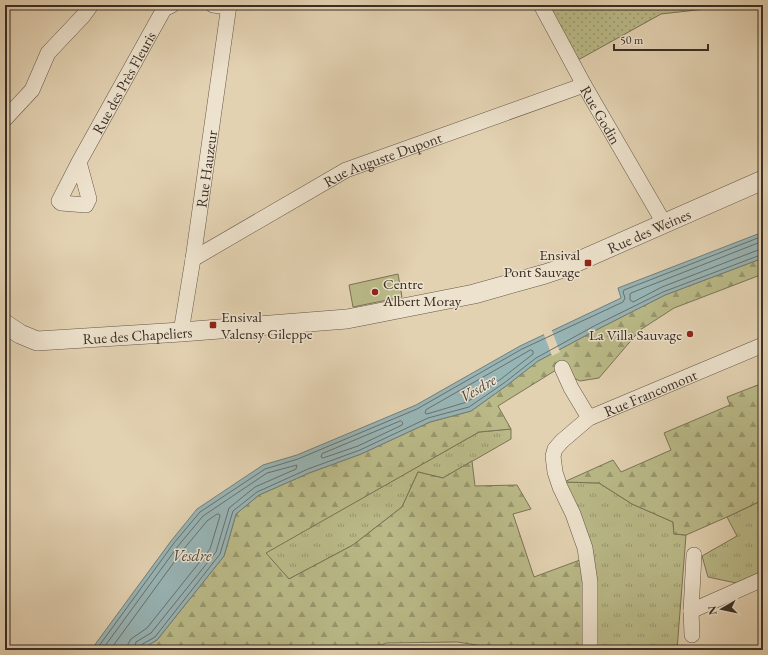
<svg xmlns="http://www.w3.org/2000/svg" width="768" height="655" font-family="'EB Garamond',serif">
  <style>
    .grass { fill: url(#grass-tufts); stroke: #7a7456 }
    .forest { fill: url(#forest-firs); stroke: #7a7456 }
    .park { fill: url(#park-dots); stroke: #7a7456 }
    .pitch { fill: #baba88; stroke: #7a7456 }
    .water { fill: #98b5b6; stroke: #727f7c }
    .pier { fill: #e3d2b2 }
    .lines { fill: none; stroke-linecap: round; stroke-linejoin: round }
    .shore { stroke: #68716e; stroke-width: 1 }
    .minor-casing { stroke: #645648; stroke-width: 16 }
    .tertiary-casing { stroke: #645648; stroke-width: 20 }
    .minor { stroke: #ede2cd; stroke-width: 15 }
    .tertiary { stroke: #ede2cd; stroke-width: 19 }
    .poi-dot { fill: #8f2418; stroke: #ede2cd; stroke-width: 1.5 }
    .labels { text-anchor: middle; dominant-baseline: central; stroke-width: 3; stroke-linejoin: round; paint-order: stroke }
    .street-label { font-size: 15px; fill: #392d25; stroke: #ede2cd }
    .poi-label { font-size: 15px; fill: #392d25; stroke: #ede2cd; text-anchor: end }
    .water-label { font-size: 16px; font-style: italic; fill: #4c4842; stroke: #ede2cd }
  </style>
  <defs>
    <pattern id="grass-tufts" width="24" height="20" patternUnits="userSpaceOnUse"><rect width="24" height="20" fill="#baba88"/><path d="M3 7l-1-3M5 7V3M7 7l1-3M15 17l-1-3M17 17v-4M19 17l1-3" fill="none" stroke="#98986f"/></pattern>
    <pattern id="forest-firs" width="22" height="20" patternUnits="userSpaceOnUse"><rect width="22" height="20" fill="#baba88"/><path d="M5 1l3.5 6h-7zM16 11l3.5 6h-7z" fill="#98986f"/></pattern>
    <pattern id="park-dots" width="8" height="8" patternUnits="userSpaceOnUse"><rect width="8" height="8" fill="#baba88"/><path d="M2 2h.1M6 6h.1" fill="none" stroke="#98986f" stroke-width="1.8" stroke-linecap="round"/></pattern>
  </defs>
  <rect width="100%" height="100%" fill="#e3d2b2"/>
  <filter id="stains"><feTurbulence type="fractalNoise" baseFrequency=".005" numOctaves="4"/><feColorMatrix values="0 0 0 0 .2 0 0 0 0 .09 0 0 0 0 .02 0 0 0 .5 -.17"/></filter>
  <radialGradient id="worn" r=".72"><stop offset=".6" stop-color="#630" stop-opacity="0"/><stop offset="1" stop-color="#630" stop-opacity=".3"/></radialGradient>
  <g class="grass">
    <path d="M 511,429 L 511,439 L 443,478 L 418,472 L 402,507 L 353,545 L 289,579 L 265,553 L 479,432 Z"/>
    <path d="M 564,482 L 599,483 L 632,504 L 673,522 L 674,534 L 686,535 L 677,650 L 593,650 L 593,552 Z"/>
    <path d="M 763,500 L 763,571 L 736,583 L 708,577 L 702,556 L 737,536 L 727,517 Z"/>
  </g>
  <g class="forest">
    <path d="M 763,258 L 763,274 L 674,308 L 640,330 L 599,378 L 580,381 L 556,370 L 498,406 L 511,429 L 479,432 L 266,553 L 289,579 L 353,545 L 402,507 L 418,472 L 443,478 L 472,461 L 475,486 L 517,485 L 531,509 L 513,514 L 534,577 L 580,560 L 588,571 L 588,650 L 509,650 L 457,642 L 386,643 L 371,650 L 140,650 L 157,640 L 224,556 L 236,514 L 259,495 L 309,473 L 361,454 L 430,422 L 471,411 L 506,386 L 538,361 L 598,329 L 665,295 Z"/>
    <path d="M 763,383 L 763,500 L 727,517 L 686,535 L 674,534 L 673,522 L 632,504 L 599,483 L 564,482 L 613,460 L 621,472 L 671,450 L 664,433 L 730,405 L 727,397 Z"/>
  </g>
  <path class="park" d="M 548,5 L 741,5 L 661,14 L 578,60 Z"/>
  <path class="pitch" d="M 398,274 L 402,297 L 353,307 L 349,285 Z"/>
  <path class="water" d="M 763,232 L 763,258 L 665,295 L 598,329 L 538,361 L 506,386 L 471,411 L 430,422 L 361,454 L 309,473 L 259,495 L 236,514 L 224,556 L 157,640 L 140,650 L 91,650 L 171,541 L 197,509 L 263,465 L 297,455 L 416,405 L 520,346 L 621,298 L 618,288 Z"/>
  <path class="pier" d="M 551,328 L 560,352 L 552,356 L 543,332 Z"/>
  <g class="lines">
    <g class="shore">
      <path d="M 763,241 L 631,293 L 630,294 L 630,300 L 633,302 L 662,287 L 758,250 L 763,249"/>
      <path d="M 531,350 L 533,351 L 533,354 L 501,379 L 467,402 L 427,414 L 425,413 L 426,410 Z"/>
      <path d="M 401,421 L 403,423 L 402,425 L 358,446 L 323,458 L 321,457 L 322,454 Z"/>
      <path d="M 96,650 L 174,543 L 200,512 L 265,469 L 298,459 L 417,409 L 522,349 L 623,302 L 625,298 L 623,292 L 624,290 L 763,236"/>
      <path d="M 102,650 L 178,546 L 203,516 L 267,473 L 297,465 L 296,469 L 255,487 L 229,508 L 216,552 L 151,633 L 136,642 L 134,650"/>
      <path d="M 110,650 L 183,550 L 207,521 L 217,514 L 219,514 L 220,516 L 210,549 L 147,628 L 131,639 L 128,644 L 128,650"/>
      <path d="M 139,650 L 141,645 L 155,637 L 220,554 L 233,511 L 257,492 L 308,469 L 360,450 L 428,418 L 469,407 L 504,383 L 536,358 L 596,325 L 663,292 L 763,254"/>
    </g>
    <defs>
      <g id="minor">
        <path d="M 213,5 L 229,7"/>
        <path id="s1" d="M 541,5 L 584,85 L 664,223"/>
        <path d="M 5,119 L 32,90 L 48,53 L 83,16 L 91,5"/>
        <path id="s2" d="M 79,162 L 89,199 L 86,205 L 61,203 L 59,201 L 79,162 L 164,9 L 172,5"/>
        <path id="s3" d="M 193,259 L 346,170 L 584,85"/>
        <path id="s4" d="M 181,332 L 193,259 L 229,5"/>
        <path d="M 562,368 L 571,388 L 589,418"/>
        <path d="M 691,611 L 763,579"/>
        <path d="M 692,635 L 691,611 L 694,555"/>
        <path id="s5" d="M 590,650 L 590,582 L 585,548 L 573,514 L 560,487 L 555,472 L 553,456 L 555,449 L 562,441 L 589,418 L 763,345"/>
      </g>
      <g id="tertiary">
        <path id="s6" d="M 5,324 L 20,334 L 37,341 L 181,332 L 347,319 L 474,294 L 545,274 L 563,268 L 763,180"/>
      </g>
    </defs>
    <use href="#minor" class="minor-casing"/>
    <use href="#tertiary" class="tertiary-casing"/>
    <use href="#minor" class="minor"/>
    <use href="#tertiary" class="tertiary"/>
  </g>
  <g class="poi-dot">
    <rect x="584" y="259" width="8" height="8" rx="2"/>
    <circle cx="375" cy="292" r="4"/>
    <rect x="209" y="321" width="8" height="8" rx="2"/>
    <circle cx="690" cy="334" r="4"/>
  </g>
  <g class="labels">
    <g class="street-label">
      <text stroke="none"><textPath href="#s2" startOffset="208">Rue des Près Fleuris</textPath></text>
      <text stroke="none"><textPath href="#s1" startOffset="125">Rue Godin</textPath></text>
      <text stroke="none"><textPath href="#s3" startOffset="215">Rue Auguste Dupont</textPath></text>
      <text stroke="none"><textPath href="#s4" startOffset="165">Rue Hauzeur</textPath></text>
      <text stroke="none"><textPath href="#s6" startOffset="663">Rue des Weines</textPath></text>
      <text stroke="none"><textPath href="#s6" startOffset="137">Rue des Chapeliers</textPath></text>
      <text stroke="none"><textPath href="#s5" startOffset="320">Rue Francomont</textPath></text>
    </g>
    <g class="poi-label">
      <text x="580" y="254">Ensival<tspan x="580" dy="17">Pont Sauvage</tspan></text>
      <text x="383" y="283" text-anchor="start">Centre<tspan x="383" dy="17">Albert Moray</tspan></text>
      <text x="221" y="316" text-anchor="start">Ensival<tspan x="221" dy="17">Valensy Gileppe</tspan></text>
      <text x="682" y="334">La Villa Sauvage</text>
    </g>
    <g class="water-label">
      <text transform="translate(478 388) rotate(-30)">Vesdre</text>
      <text x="192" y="555">Vesdre</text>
    </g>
  </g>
  <rect width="768" height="655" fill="none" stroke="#e3d2b2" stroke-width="20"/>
  <rect x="6" y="6" width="756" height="643" fill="none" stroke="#392d25" stroke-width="2"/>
  <rect x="10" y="10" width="748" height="635" fill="none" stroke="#392d25"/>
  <g transform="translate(722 609) rotate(261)" stroke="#ede2cd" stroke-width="3" paint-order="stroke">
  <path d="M0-3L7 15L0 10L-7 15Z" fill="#392d25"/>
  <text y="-6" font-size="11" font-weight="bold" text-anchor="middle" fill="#392d25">N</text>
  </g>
  <path d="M614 44v6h94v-6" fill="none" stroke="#392d25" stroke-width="2"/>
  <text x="620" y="44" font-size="12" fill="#392d25" stroke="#ede2cd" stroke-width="3" paint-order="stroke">50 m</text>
  <rect width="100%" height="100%" filter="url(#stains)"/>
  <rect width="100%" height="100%" fill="url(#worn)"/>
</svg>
